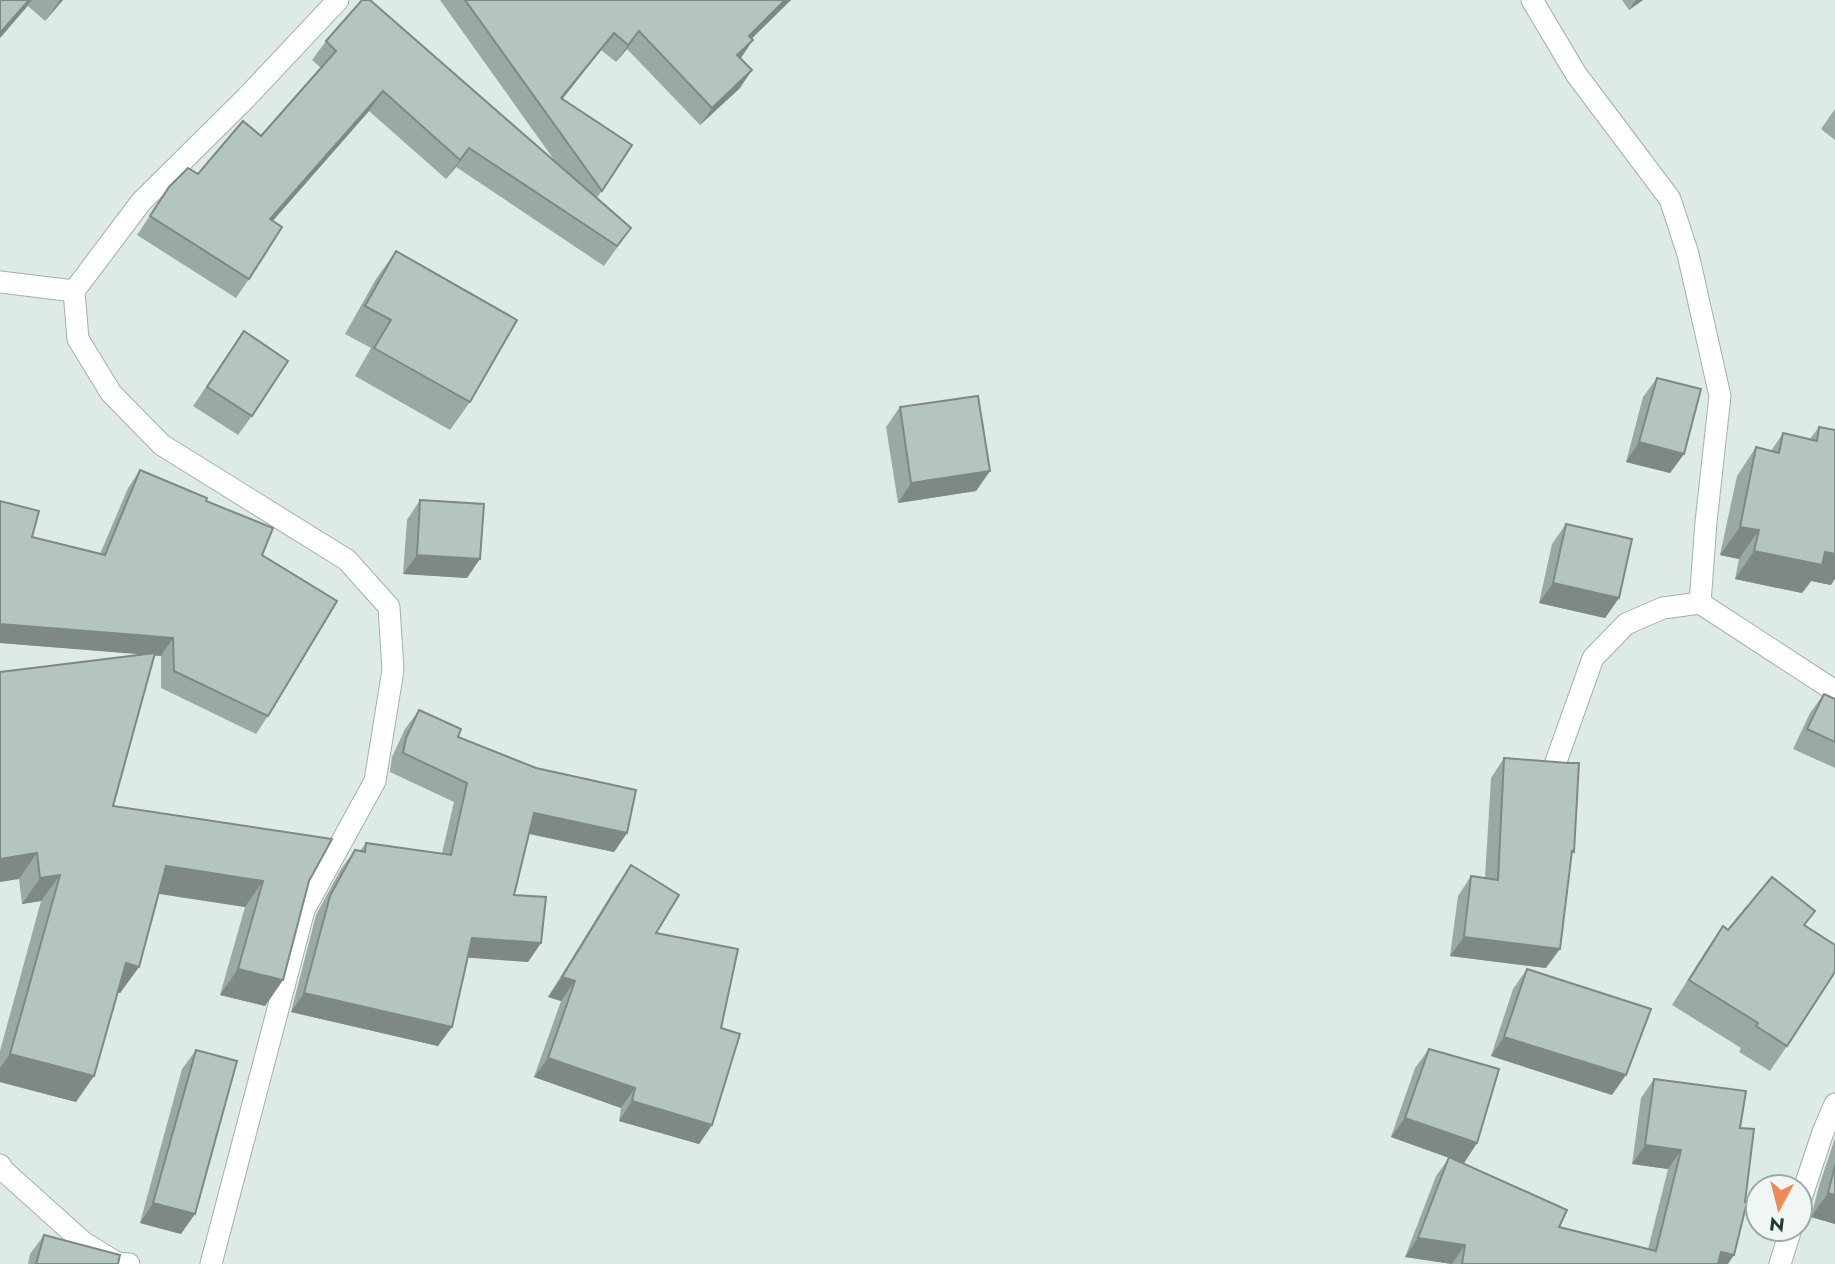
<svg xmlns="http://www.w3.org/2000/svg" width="1835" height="1264" font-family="Jost,sans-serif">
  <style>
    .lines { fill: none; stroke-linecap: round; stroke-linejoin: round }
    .street-casing { stroke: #a1b1ac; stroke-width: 23 }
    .street { stroke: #fff; stroke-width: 21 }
    .wall { fill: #9ba9a4 }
    .shaded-wall { fill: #7e8986 }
    .building { fill: #b4c4bf; stroke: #7e8986; stroke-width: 2 }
  </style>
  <rect width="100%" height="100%" fill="#deeae5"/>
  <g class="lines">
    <defs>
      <g id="street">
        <path d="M 1532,0 L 1576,74 L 1670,199 L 1688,254 L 1720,396 L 1706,522 L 1700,603 L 1835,691"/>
        <path d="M 0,282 L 74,291"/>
        <path d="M 1553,770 L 1593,658 L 1626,624 L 1663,608 L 1700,603"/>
        <path d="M 0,1165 L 4,1171 L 83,1242 L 117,1263 L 129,1264"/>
        <path d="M 1800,1201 L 1823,1132 L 1835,1104"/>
        <path d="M 211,1264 L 304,910 L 375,781 L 393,670 L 389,607 L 347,560 L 162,445 L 111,393 L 78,339 L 74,291 L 141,202 L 246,98 L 338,0"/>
        <path d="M 1780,1264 L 1791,1229"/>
      </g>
    </defs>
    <use href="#street" class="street-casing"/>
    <use href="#street" class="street"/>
  </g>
  <g class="wall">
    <path d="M 0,0 L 63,0 L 45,21 L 28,6 L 0,38 Z"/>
    <path d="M 440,0 L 791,0 L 752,38 L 740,58 L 740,88 L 700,125 L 627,49 L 616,62 L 601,50 L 562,99 L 632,145 L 597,198 L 631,228 L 604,266 L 456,167 L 446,179 L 369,111 L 272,221 L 249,279 L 236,298 L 137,235 L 169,187 L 198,174 L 261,136 L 321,68 L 312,60 L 326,41 L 557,164 Z"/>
    <path d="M 1622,0 L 1643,0 L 1629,10 Z"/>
    <path d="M 1835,109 L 1835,140 L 1821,129 Z"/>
    <path d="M 396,251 L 470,402 L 450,430 L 355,376 L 371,348 L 345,334 L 376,279 Z"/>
    <path d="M 244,331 L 252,416 L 238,435 L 193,406 Z"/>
    <path d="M 1657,378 L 1684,454 L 1670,473 L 1626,462 L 1643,397 Z"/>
    <path d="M 900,407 L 990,471 L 976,491 L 898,503 L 886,427 Z"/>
    <path d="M 1819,427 L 1831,585 L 1811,581 L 1802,593 L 1735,579 L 1739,559 L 1720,555 L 1737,476 L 1756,447 L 1771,451 L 1783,433 L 1810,439 Z"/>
    <path d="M 140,470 L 206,501 L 262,555 L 268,716 L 256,734 L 161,688 L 161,656 L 154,655 L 113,806 L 309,881 L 283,980 L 265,1006 L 220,995 L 245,907 L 159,894 L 139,967 L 120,993 L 117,992 L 76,1102 L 0,1082 L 0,1051 L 41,901 L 22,904 L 19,879 L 144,654 L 0,643 L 0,501 L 32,537 L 100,554 L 128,488 Z"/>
    <path d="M 420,500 L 467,578 L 403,574 L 407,520 Z"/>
    <path d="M 1566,524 L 1619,598 L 1605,618 L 1539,603 L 1552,544 Z"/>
    <path d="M 1824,694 L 1835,699 L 1835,768 L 1793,749 L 1810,713 Z"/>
    <path d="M 419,710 L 458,737 L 627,833 L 614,852 L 529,834 L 514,895 L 541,943 L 528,962 L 468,957 L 438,1046 L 291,1012 L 316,915 L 341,869 L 355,850 L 360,851 L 366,843 L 442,853 L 454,802 L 390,772 L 392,757 L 405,729 Z"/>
    <path d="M 1504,758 L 1571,856 L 1546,968 L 1450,956 L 1458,896 L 1471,876 L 1485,878 L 1491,778 Z"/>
    <path d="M 631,865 L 656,933 L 721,1028 L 712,1125 L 699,1144 L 619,1121 L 621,1108 L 534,1077 L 561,1001 L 548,997 L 617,885 Z"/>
    <path d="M 1815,911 L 1805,925 L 1787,1046 L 1770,1071 L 1739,1052 L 1741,1048 L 1672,1005 L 1705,952 L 1723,926 L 1728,930 Z"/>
    <path d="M 1527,969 L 1612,1095 L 1491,1056 L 1513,989 Z"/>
    <path d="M 1429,1049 L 1477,1143 L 1464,1163 L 1559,1227 L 1648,1249 L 1668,1169 L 1632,1164 L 1641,1098 L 1654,1079 L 1740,1128 L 1728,1264 L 1452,1264 L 1405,1257 L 1436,1176 L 1449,1158 L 1391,1137 L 1415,1068 Z"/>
    <path d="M 196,1050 L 181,1234 L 140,1223 L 182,1069 Z"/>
    <path d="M 1835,1138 L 1835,1224 L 1811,1217 L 1819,1186 Z"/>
    <path d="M 44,1235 L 118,1264 L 28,1264 L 30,1254 Z"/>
  </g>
  <g class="shaded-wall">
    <path d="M 29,0 L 32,0 L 0,38 L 0,33 Z"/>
    <path d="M 60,0 L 63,0 L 45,21 Z"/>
    <path d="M 785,0 L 791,0 L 737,53 L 749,36 Z"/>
    <path d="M 1636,0 L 1643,0 L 1629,10 Z"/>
    <path d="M 639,31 L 627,49 L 616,62 L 628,45 Z"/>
    <path d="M 614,33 L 601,50 L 549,116 L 561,98 Z"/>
    <path d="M 753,40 L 741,58 L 725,73 L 737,55 Z"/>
    <path d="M 752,70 L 740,88 L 700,125 L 712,108 Z"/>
    <path d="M 383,91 L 369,111 L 257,239 L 270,219 Z"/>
    <path d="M 469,148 L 456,167 L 446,179 L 460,160 Z"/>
    <path d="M 1639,442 L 1684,454 L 1670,473 L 1626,462 Z"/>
    <path d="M 990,471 L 976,491 L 898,503 L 911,483 Z"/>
    <path d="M 1740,527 L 1759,530 L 1739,559 L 1720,555 Z"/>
    <path d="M 1754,551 L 1825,552 L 1835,554 L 1835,579 L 1831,585 L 1811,581 L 1802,593 L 1735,579 Z"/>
    <path d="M 417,555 L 480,559 L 467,578 L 403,574 Z"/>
    <path d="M 1553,583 L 1619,598 L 1605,618 L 1539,603 Z"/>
    <path d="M 0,624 L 173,638 L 161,656 L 0,643 Z"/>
    <path d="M 534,813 L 627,833 L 614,852 L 521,832 Z"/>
    <path d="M 37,853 L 19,879 L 0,882 L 0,859 Z"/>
    <path d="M 166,866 L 263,881 L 245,907 L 148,892 Z"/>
    <path d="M 60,875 L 41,901 L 22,904 L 40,878 Z"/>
    <path d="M 1464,937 L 1560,949 L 1546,968 L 1450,956 Z"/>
    <path d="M 472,938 L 541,943 L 528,962 L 459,957 Z"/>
    <path d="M 126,963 L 139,967 L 120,993 L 107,989 Z"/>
    <path d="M 238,969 L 283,980 L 265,1006 L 220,995 Z"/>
    <path d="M 562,977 L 575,981 L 561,1001 L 548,997 Z"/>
    <path d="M 304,993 L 452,1027 L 438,1046 L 291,1012 Z"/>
    <path d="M 1504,1037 L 1626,1075 L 1612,1095 L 1491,1056 Z"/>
    <path d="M 10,1054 L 94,1076 L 76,1102 L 0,1082 L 0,1068 Z"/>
    <path d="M 548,1058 L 635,1088 L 621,1108 L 534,1077 Z"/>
    <path d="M 632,1101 L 712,1125 L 699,1144 L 619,1121 Z"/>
    <path d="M 1405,1118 L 1477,1143 L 1464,1163 L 1391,1137 Z"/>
    <path d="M 1645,1145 L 1681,1150 L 1668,1169 L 1632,1164 Z"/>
    <path d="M 1828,1193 L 1835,1195 L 1835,1224 L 1811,1217 Z"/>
    <path d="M 153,1203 L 195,1214 L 181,1234 L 140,1223 Z"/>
    <path d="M 1418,1238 L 1465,1245 L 1452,1264 L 1405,1257 Z"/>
    <path d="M 1721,1252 L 1734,1255 L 1728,1264 L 1713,1264 Z"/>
  </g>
  <g class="building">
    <path d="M 0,0 L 29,0 L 0,33 Z"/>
    <path d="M 362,0 L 370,0 L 631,228 L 617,246 L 469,148 L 460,160 L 383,91 L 270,219 L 282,227 L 249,279 L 150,216 L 169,187 L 188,168 L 198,174 L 243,121 L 261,136 L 336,51 L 326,41 Z"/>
    <path d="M 465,0 L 785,0 L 749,36 L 753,40 L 737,55 L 752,70 L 712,108 L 639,31 L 628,45 L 614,33 L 561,98 L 632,145 L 602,191 Z"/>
    <path d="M 396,251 L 517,320 L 470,402 L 374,348 L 391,320 L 365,306 Z"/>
    <path d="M 244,331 L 288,361 L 252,416 L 207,387 Z"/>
    <path d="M 1657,378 L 1701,389 L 1684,454 L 1639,442 Z"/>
    <path d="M 978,396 L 990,471 L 911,483 L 900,407 Z"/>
    <path d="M 1819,427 L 1835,430 L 1835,554 L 1825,552 L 1822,565 L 1754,551 L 1759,530 L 1740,527 L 1756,447 L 1779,453 L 1783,433 L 1817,441 Z"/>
    <path d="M 140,470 L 207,498 L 206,501 L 273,528 L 262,555 L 337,601 L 268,716 L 174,671 L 173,638 L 0,624 L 0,501 L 39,511 L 32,537 L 105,555 Z"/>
    <path d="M 420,500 L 484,504 L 480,559 L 417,555 Z"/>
    <path d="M 1566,524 L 1632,539 L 1619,598 L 1553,583 Z"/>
    <path d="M 155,653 L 113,806 L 332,839 L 309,881 L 283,980 L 238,969 L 263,881 L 166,866 L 139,967 L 126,963 L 94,1076 L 10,1054 L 60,875 L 40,878 L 37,853 L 0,859 L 0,672 Z"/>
    <path d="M 1824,694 L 1835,699 L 1835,742 L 1807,729 Z"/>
    <path d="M 419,710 L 461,729 L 458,737 L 536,768 L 636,790 L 627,833 L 534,813 L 514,895 L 546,897 L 541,943 L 472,938 L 452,1027 L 304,993 L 330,896 L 355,850 L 365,852 L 366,843 L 451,855 L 467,783 L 403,753 L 406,738 Z"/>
    <path d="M 1504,758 L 1568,763 L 1579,763 L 1574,852 L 1572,851 L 1560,949 L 1464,937 L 1471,876 L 1498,880 Z"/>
    <path d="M 631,865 L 679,895 L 656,933 L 738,949 L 721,1028 L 740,1034 L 712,1125 L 632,1101 L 635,1088 L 548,1058 L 575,981 L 562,977 Z"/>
    <path d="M 1772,877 L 1815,911 L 1804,925 L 1835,945 L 1835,972 L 1787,1046 L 1756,1026 L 1758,1023 L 1689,980 L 1723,926 L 1728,930 Z"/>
    <path d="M 1527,969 L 1651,1009 L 1626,1075 L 1504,1037 Z"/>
    <path d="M 1429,1049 L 1499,1069 L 1477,1143 L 1405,1118 Z"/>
    <path d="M 196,1050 L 237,1061 L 195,1214 L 153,1203 Z"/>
    <path d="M 1654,1079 L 1746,1091 L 1740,1128 L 1754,1129 L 1745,1202 L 1747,1202 L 1734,1255 L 1721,1252 L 1718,1264 L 1462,1264 L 1465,1245 L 1418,1238 L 1449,1157 L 1567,1210 L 1559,1227 L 1656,1251 L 1681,1150 L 1645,1145 Z"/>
    <path d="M 1835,1165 L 1835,1195 L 1828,1193 Z"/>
    <path d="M 44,1235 L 120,1255 L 118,1264 L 36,1264 Z"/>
  </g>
  <g transform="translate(1779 1208) rotate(187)"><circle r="33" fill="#eff6f3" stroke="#9caaa7" stroke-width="2"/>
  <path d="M0-5L12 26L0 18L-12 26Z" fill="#ee8958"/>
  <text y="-10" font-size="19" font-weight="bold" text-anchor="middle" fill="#203934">N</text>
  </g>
</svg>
